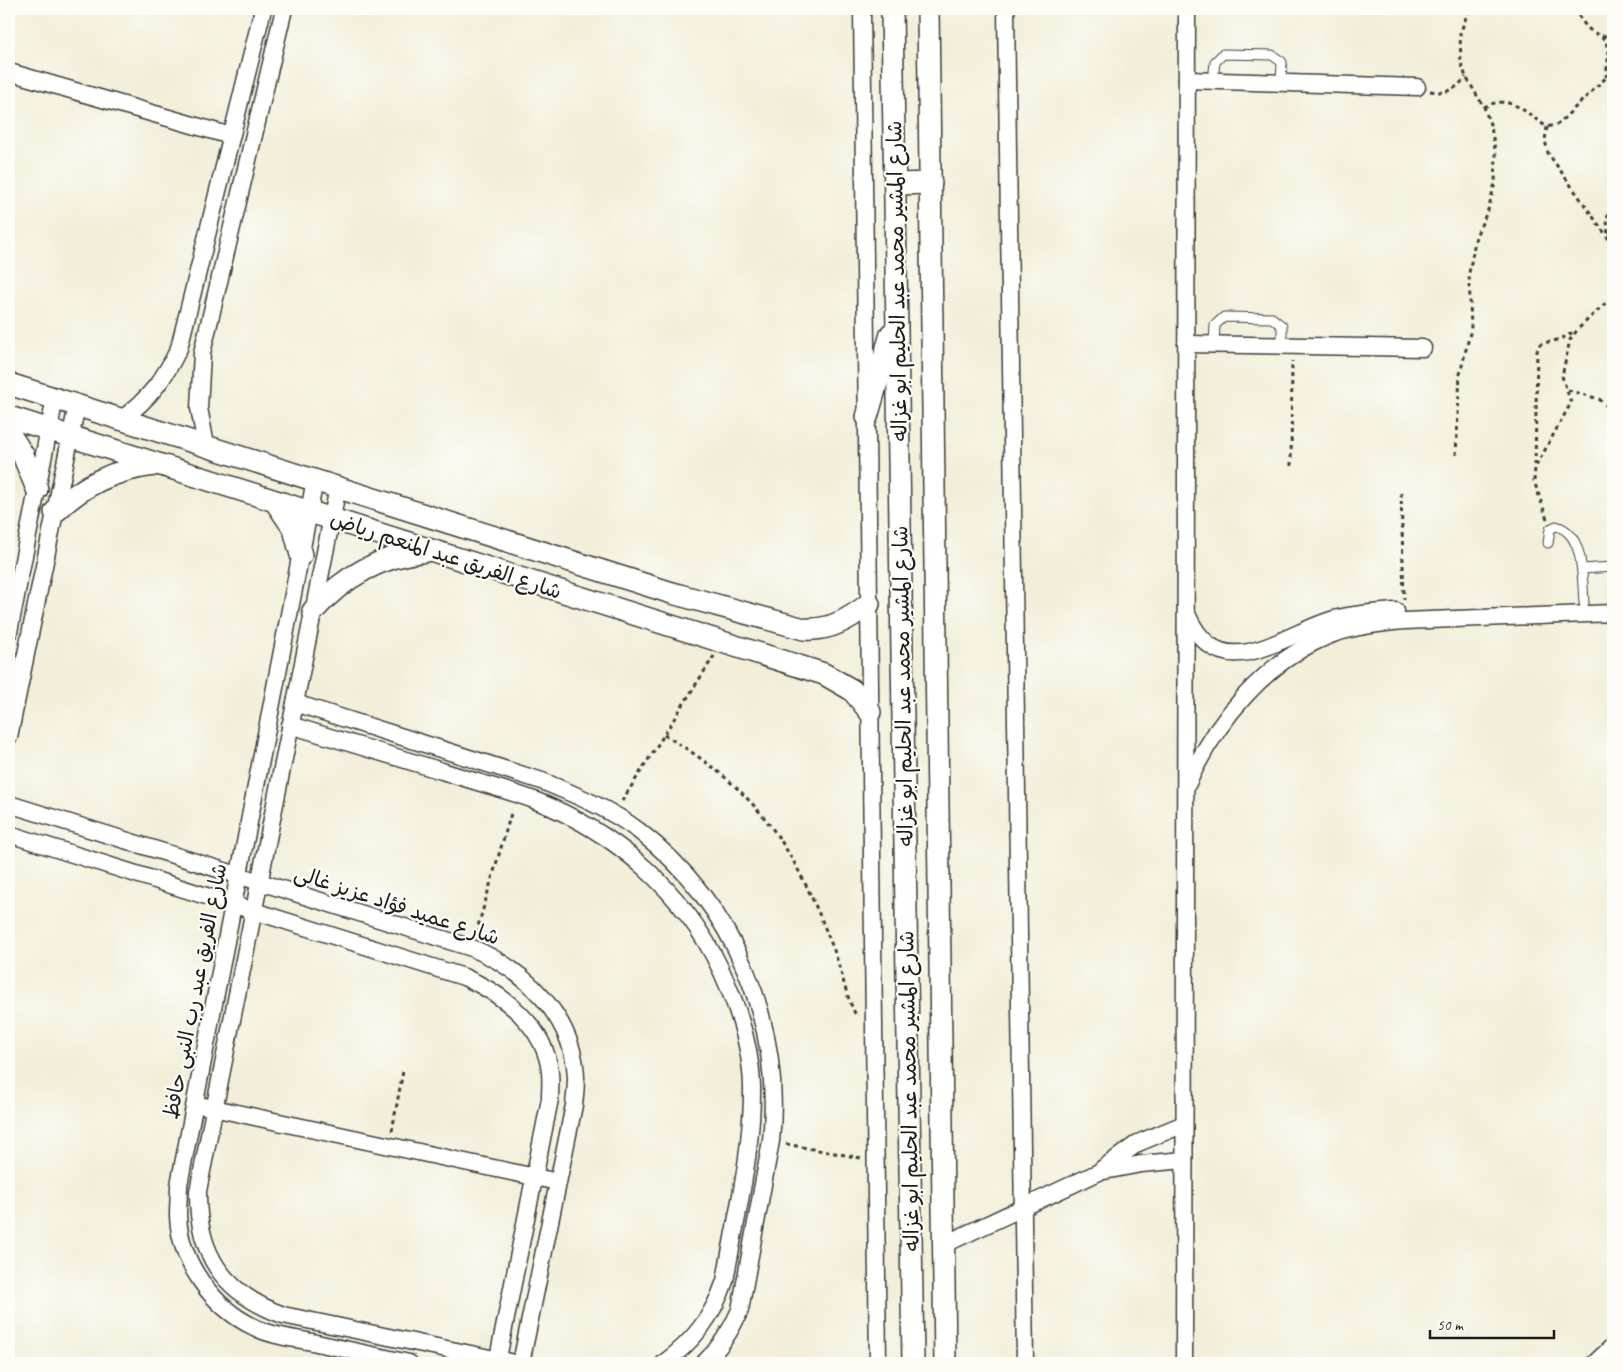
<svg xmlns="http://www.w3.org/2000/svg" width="1622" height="1372" font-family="Caveat,'Playpen Sans Arabic',sans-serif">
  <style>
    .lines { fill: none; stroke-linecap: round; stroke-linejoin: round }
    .service-casing { stroke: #3c3c38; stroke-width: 11 }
    .minor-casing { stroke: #3c3c38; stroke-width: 19 }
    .tertiary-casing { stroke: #3c3c38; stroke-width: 24 }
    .path { stroke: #3c3c38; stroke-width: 3; stroke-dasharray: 4 4; stroke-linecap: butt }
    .service { stroke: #fff; stroke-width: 9 }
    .minor { stroke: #fff; stroke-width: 16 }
    .tertiary { stroke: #fff; stroke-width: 21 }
    .labels { text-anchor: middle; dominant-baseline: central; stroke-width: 4.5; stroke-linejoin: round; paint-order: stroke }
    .street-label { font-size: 21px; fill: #1c1c1c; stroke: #fdfcf7 }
  </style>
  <rect width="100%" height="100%" fill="#fdfcf7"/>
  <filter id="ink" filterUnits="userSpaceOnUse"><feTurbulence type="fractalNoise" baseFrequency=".02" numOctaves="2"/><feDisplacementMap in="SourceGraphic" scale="10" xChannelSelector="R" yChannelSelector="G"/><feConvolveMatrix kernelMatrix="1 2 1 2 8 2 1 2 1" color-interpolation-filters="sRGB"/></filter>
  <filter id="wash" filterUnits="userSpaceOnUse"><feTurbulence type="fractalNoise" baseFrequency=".0096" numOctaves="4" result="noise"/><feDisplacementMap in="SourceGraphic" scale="20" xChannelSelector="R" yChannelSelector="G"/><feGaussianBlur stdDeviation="1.12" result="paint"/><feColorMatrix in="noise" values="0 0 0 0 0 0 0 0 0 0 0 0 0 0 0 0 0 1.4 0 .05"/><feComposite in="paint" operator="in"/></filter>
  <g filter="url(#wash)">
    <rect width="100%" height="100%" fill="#f2eed9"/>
  </g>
  <g filter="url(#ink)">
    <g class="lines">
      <defs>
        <g id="service">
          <path d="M 1213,81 L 1215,62 L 1223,54 L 1272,55 L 1282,62 L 1281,83"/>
          <path d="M 1214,344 L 1215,325 L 1224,317 L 1272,318 L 1282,326 L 1282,345"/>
          <path d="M 1548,543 L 1550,529 L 1556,526 C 1585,533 1582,580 1584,603"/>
          <path d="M 1582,569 L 1613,567"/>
        </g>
        <g id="minor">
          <path d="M 862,9 L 878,1363"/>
          <path d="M 1006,9 L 1025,1363"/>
          <path d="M 9,72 L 231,136"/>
          <path d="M 1187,80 L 1417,87"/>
          <path d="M 1186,344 L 1423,348"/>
          <path d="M 122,419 C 149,399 165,378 179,348 L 263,9"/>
          <path d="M 206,445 L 199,408 L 202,353 L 284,9"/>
          <path d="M 315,480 L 179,1185 C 179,1195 178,1206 178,1216 C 180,1262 212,1307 254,1327 C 271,1336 293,1338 312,1342 C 345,1349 377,1356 409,1363"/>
          <path d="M 338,487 L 198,1191 C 197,1254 223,1293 283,1315 L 514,1363"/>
          <path d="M 1187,614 C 1219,688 1277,638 1328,621 C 1350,614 1373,613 1396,611"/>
          <path d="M 9,632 L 55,398"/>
          <path d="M 295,703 L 542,781 C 576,795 610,809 639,831 C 734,904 783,1023 771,1141 L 740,1310 C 731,1331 721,1347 704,1363"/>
          <path d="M 290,725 C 341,740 391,756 442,771 C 472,781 504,789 534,800 C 614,831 684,891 721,970 C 738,1007 751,1046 752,1086 C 753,1151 736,1217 725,1281 C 713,1316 694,1341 664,1363"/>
          <path d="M 9,737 L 77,405"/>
          <path d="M 1187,785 C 1215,722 1266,659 1333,634 C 1356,626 1380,623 1404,621 L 1613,613"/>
          <path d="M 9,804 L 472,948 C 525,970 574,1017 576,1078 C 576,1087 575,1096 574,1105 L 521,1363"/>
          <path d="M 9,834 L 464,977 C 503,994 545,1026 550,1072 C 551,1081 550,1090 550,1099 L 497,1363"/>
          <path d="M 204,1106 L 558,1182"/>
          <path d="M 1102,1169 L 1138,1143 L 1184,1124"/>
          <path d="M 943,1245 L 1099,1172 L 1141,1164 L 1184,1160"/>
          <path d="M 1184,1363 L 1187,9"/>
          <path d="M 1595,1363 L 1613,1346"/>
        </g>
        <g id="tertiary">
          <path d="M 892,9 L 913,1363"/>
          <path d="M 928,9 L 945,1363"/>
          <path d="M 896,184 L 931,183"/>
          <path d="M 9,384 L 672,593 L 804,629 C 830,631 849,619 869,604"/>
          <path d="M 9,417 L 824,674 L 852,690 L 870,712"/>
          <path d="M 867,417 L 891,334"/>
          <path d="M 9,433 L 23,455 L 37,489"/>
          <path d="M 275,501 L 294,529 L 301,555"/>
          <path d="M 55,512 C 84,484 114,470 154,465"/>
          <path d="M 313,611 C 343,577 380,556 426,551"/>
        </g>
      </defs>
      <use href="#service" class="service-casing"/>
      <use href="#minor" class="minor-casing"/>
      <use href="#tertiary" class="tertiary-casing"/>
      <g class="path">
        <path d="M 1574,9 L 1587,28 L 1605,39 L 1609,52 L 1606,77"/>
        <path d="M 1602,36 L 1613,35"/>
        <path d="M 1430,91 C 1447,94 1455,90 1466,77"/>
        <path d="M 1484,107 C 1511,93 1525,113 1547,127 L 1558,124 L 1613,71"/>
        <path d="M 1547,127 L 1545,140 L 1548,153 L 1613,245"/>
        <path d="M 1613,198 L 1607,219 L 1608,236 L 1613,238"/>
        <path d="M 1568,390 L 1599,399 L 1613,411"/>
        <path d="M 1456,455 L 1460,374 L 1471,329 L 1469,273 L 1476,236 L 1488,210 L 1495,183 L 1496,155 L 1491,127 L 1484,107 L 1466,77 L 1461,63 L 1460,34 L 1469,9"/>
        <path d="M 1535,465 L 1537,351 L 1540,344 L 1561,339 L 1575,331"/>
        <path d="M 1291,466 L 1292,361"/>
        <path d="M 1401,493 L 1404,599"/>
        <path d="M 1547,519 L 1534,481 L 1535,468 L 1571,403 L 1562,376 L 1570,340 L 1578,329 L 1613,296"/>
        <path d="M 664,735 C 759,790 794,848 833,948 C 842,970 845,996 857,1017"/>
        <path d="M 622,801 L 714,656"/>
        <path d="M 476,933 L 512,810"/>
        <path d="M 392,1131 L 403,1071"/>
        <path d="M 786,1144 L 861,1158"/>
      </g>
      <use href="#service" class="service"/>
      <use href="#minor" class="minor"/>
      <use href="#tertiary" class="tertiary"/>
    </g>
  </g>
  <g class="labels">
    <g class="street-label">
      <text transform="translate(897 281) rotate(-91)">شارع المشير محمد عبد الحليم ابو غزاله</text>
      <text transform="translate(446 555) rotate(18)">شارع الفريق عبد المنعم رياض</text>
      <text transform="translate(903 686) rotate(-91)">شارع المشير محمد عبد الحليم ابو غزاله</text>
      <text transform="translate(397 905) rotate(18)">شارع عميد فؤاد عزيز غالى</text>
      <text transform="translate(195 991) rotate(-79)">شارع الفريق عبد رب النبى حافظ</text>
      <text transform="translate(909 1091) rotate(-91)">شارع المشير محمد عبد الحليم ابو غزاله</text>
    </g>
  </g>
  <rect width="1622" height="1372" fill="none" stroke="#fdfcf7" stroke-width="30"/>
  <path d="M1430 1330v8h124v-8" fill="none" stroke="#1c1c1c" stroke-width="2.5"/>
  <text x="1437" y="1330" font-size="15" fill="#1c1c1c" stroke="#fdfcf7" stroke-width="4" paint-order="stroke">50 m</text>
</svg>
